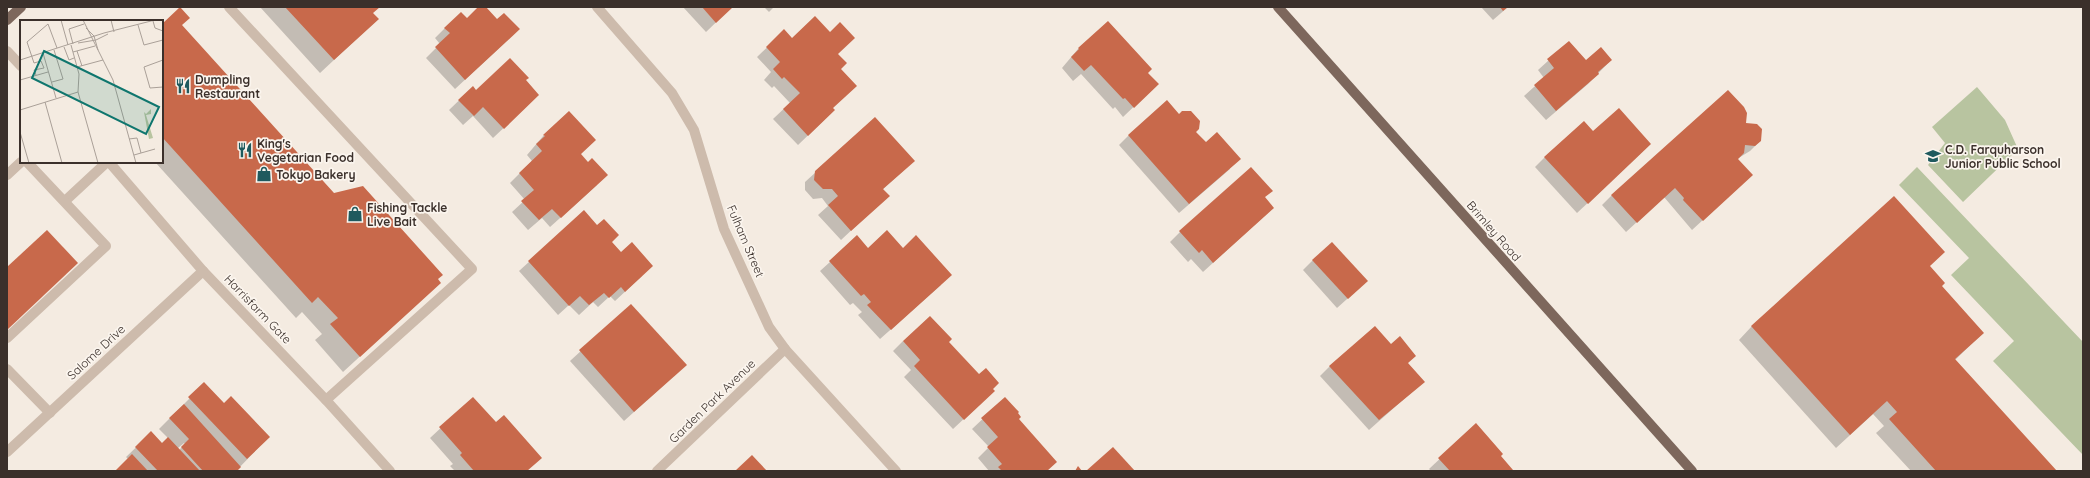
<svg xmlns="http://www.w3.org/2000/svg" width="2090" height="478" font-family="Quicksand,sans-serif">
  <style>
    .green { fill: #b8c4a0 }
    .shadow { fill: #0003; fill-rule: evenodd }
    .building { fill: #c8694b }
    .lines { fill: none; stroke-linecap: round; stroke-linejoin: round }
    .minor { stroke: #cdbbac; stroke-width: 10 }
    .major { stroke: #7d675c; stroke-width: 10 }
    .labels { text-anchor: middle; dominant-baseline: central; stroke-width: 3.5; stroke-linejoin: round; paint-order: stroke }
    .poi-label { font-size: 12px; font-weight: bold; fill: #3b302b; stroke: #fbf5ee; text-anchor: start }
    .street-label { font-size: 12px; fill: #3b302b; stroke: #fbf5ee }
    .inset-road { fill: none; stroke: #aaa098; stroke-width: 1 }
    .view { fill: #0f766e; fill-opacity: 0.15; stroke: #0f766e; stroke-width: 2 }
    .inset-edge { fill: none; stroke: #3b302b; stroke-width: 2 }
  </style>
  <rect width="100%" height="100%" fill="#f4ebe1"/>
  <g class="green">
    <path d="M 1977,87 L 2005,120 L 2018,149 L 1963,202 L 1928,165 L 1945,143 L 1932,127 Z"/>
    <path d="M 1917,167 L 2083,342 L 2083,455 L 1993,361 L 2014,341 L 1951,275 L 1969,258 L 1899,185 Z"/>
  </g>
  <g class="shadow">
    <path d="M 260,7 L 379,7 L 372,13 L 378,19 L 320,73 Z"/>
    <path d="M 480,7 L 484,7 L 509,39 L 455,89 L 426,58 L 440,44 L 435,38 L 445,28 L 467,19 Z"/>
    <path d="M 683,7 L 732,7 L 706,32 Z"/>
    <path d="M 764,7 L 774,7 L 769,12 Z"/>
    <path d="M 1481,7 L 1508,7 L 1493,20 Z"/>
    <path d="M 1108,22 L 1147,73 L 1147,94 L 1123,117 L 1115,107 L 1113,109 L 1081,74 L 1073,81 L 1062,68 L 1078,49 Z"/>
    <path d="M 162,25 L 181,25 L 334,194 L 440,283 L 343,372 L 315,340 L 322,334 L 302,312 L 296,318 L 155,162 L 162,162 Z"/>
    <path d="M 784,31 L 792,40 L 837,54 L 840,69 L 832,108 L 824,120 L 798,145 L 773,119 L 790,103 L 774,86 L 772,88 L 764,80 L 771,72 L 757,57 Z"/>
    <path d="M 1569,42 L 1586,61 L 1611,60 L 1588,84 L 1546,120 L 1524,96 L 1544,78 L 1538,70 Z"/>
    <path d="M 525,80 L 528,105 L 493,138 L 473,116 L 463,125 L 449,110 L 473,87 L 476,91 Z"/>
    <path d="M 1179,115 L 1230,169 L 1179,213 L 1119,145 L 1129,135 Z"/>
    <path d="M 1745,124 L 1760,141 L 1750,151 L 1737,159 L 1741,185 L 1692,230 L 1664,197 L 1626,232 L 1602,205 L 1612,195 Z"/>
    <path d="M 1593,133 L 1640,154 L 1577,213 L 1535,167 L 1545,157 Z"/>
    <path d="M 544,135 L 580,155 L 597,185 L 550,227 L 542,218 L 528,230 L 512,212 L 525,200 L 510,183 L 532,161 L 527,155 Z"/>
    <path d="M 903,171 L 882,190 L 888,196 L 841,240 L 818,215 L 828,206 L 822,198 L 813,199 L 805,190 L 805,182 L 816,172 Z"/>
    <path d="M 1264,198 L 1273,208 L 1203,272 L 1191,259 L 1188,262 L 1170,242 L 1180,232 Z"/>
    <path d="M 584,212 L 642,276 L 615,301 L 610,296 L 598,307 L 593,302 L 579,315 L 569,305 L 558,315 L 519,271 Z"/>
    <path d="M 868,249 L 902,249 L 941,285 L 880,339 L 858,315 L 862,312 L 853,303 L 850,305 L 820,271 L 830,262 Z"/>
    <path d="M 1313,260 L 1356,291 L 1337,308 L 1303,270 Z"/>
    <path d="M 1929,266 L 1941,286 L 1983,333 L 1955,360 L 2055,471 L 1911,471 L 1876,433 L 1884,426 L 1873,414 L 1836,448 L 1739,340 L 1752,326 Z"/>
    <path d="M 631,305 L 675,375 L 624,421 L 570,361 Z"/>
    <path d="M 903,341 L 947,342 L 983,401 L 953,429 L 904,377 L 911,370 L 893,351 Z"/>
    <path d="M 1407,363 L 1413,391 L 1369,430 L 1320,376 L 1330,366 Z"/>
    <path d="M 204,384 L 259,447 L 236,471 L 116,471 L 128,459 L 126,457 L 151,433 L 161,444 L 168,438 L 159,429 ZM 184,443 L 185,444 L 178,451 L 178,448 Z"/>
    <path d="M 473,398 L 527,471 L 455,471 L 450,466 L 453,464 L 430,438 Z"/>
    <path d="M 1005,398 L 1047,471 L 989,471 L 978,458 L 989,447 L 972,429 Z"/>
    <path d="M 1476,425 L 1510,471 L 1431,471 L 1429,469 Z"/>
  </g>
  <g class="building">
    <path d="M 180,7 L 190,18 L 182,25 L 334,193 L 363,186 L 443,275 L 438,279 L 441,283 L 360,357 L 330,324 L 338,318 L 318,297 L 312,303 L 162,137 L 162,24 Z"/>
    <path d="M 285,7 L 380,7 L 373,13 L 379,19 L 334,60 Z"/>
    <path d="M 478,7 L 486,7 L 497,19 L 504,13 L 520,29 L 465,80 L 435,47 L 450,33 L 444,28 L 461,12 L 467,18 Z"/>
    <path d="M 702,7 L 733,7 L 716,23 Z"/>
    <path d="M 1500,7 L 1508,7 L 1503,11 Z"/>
    <path d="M 815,16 L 830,32 L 840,22 L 855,38 L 838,54 L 847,63 L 841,69 L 857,86 L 833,108 L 835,110 L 808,136 L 783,109 L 800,93 L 784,77 L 782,79 L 773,69 L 780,62 L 766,47 L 784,29 L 792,38 Z"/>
    <path d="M 1108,21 L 1152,69 L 1148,73 L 1159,84 L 1134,108 L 1125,98 L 1123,99 L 1091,65 L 1084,71 L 1071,57 L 1079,49 L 1078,48 Z"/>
    <path d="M 1569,41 L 1586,60 L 1601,47 L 1612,60 L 1598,72 L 1599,74 L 1556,111 L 1534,85 L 1554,68 L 1547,59 Z"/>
    <path d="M 510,58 L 529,78 L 526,80 L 539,95 L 504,129 L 483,107 L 474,116 L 458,100 L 473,86 L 476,90 Z"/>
    <path d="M 1728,90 L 1744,107 L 1747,113 L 1746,123 L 1757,124 L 1762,129 L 1761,141 L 1755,146 L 1745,145 L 1744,153 L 1738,159 L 1753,175 L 1703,221 L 1683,200 L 1684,198 L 1675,188 L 1637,223 L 1611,195 Z"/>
    <path d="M 1167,100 L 1179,114 L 1182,111 L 1191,111 L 1200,121 L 1199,129 L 1196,132 L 1206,142 L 1217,132 L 1241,159 L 1189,204 L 1128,135 Z"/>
    <path d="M 1619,108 L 1651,144 L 1588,204 L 1544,157 L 1584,121 L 1593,131 Z"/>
    <path d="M 569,111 L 596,140 L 581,154 L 588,162 L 592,158 L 608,175 L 561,218 L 552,209 L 539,220 L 521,201 L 534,190 L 519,173 L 542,151 L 536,144 L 545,136 L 543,135 Z"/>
    <path d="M 875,117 L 915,161 L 883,189 L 890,196 L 851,231 L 828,205 L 838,196 L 832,189 L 823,189 L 814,180 L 815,171 Z"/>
    <path d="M 1251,167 L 1273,191 L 1265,197 L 1274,208 L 1213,263 L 1202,250 L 1199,253 L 1179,231 Z"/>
    <path d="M 1894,196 L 1945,252 L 1930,266 L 1945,283 L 1942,286 L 1984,333 L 1955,359 L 2057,471 L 1936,471 L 1889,419 L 1897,412 L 1887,401 L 1850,435 L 1751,326 Z"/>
    <path d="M 584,210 L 597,225 L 604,219 L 619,235 L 612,242 L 621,252 L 632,242 L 653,266 L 625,292 L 621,287 L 609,298 L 604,293 L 589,305 L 580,296 L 569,306 L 528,261 Z"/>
    <path d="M 47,230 L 78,263 L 7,330 L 7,267 Z"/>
    <path d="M 887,230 L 903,248 L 916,235 L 952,275 L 891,330 L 867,305 L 871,302 L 864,294 L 861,296 L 829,261 L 857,235 L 868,248 Z"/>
    <path d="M 1332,242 L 1368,281 L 1348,299 L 1312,260 Z"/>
    <path d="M 631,304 L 687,365 L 634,412 L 579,350 Z"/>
    <path d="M 930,316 L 952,339 L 949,342 L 979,374 L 986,368 L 999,383 L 993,389 L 995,391 L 964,420 L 914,366 L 920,360 L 903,341 Z"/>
    <path d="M 1375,326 L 1391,344 L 1400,336 L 1416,356 L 1408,363 L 1425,382 L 1379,420 L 1329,366 Z"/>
    <path d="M 204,382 L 224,403 L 231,396 L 270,437 L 247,459 L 188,397 Z"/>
    <path d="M 473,397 L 496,422 L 504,415 L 542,458 L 527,471 L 474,471 L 460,455 L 462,453 L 439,427 Z"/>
    <path d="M 1005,397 L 1019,412 L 1018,413 L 1021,417 L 1019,419 L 1057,462 L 1047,471 L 1002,471 L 998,467 L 1002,464 L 987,447 L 998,437 L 981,418 Z"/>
    <path d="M 184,404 L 241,467 L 237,471 L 203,471 L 181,447 L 189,439 L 169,418 Z"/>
    <path d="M 1476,423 L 1503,454 L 1501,456 L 1513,470 L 1512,471 L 1450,471 L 1438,458 Z"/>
    <path d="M 151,431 L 162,443 L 168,437 L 200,471 L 158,471 L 135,447 Z"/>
    <path d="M 1113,447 L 1135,471 L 1086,471 Z"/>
    <path d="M 132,454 L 148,471 L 116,470 Z"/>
    <path d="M 752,455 L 767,471 L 735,471 Z"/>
    <path d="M 1078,466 L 1082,471 L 1075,471 Z"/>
  </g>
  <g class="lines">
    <g class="minor">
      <path d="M 229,7 L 472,269 L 326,400"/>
      <path d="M 597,7 L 672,93 L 694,130 L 724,229 L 769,327 L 785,349 L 896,471"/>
      <path d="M 7,51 L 21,66"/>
      <path d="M 109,162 L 203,271 L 326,400 L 390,471"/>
      <path d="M 7,175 L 21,162"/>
      <path d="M 65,201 L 107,162"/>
      <path d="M 7,338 L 106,246 L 27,162"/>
      <path d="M 7,369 L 50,413"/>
      <path d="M 7,452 L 203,271"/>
      <path d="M 657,471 L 785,349"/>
    </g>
    <g class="major">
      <path d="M 1278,7 L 1692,471"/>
      <path d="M 7,20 L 21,7"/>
    </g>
  </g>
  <defs>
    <symbol id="restaurant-bare" viewBox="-9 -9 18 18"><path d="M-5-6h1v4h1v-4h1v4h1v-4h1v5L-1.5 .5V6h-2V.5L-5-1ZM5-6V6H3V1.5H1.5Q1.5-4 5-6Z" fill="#1f5a5e" stroke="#fbf5ee" stroke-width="2.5" paint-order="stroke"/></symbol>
    <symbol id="school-bare" viewBox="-9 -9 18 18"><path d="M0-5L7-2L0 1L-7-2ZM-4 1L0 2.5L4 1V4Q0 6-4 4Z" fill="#1f5a5e" stroke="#fbf5ee" stroke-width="2.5" paint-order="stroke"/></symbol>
    <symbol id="shop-bare" viewBox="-9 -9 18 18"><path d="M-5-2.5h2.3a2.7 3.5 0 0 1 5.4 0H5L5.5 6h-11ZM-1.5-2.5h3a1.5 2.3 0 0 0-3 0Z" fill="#1f5a5e" stroke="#fbf5ee" stroke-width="2.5" paint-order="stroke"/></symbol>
  </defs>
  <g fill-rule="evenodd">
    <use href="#restaurant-bare" x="172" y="75" width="22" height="22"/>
    <use href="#restaurant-bare" x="234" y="139" width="22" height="22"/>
    <use href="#school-bare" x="1922" y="145" width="22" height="22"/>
    <use href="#shop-bare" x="253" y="163" width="22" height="22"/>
    <use href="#shop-bare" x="344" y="203" width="22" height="22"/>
  </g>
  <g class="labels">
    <g class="poi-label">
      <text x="195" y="79">Dumpling<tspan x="195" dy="14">Restaurant</tspan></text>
      <text x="257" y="143">King's<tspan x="257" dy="14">Vegetarian Food</tspan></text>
      <text x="1945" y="149">C.D. Farquharson<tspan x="1945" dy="14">Junior Public School</tspan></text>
      <text x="276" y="174">Tokyo Bakery</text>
      <text x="367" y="207">Fishing Tackle<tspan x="367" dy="14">Live Bait</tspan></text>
    </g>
    <g class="street-label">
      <text transform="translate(1494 231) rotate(49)">Brimley Road</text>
      <text transform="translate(746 241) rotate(67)">Fulham Street</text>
      <text transform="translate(258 309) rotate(46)">Harrisfarm Gate</text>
      <text transform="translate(96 352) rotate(-43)">Salome Drive</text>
      <text transform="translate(712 401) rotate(-44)">Garden Park Avenue</text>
    </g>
  </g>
  <g transform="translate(20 20)">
    <rect width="143" height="143" fill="#f4ebe1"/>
    <path d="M 131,89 L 131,94 L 126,95 L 133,118 L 129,119 L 124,92 L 126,94 Z" fill="#b8c4a0"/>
    <path class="inset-road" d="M 41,0 L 48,25M 63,0 L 93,60 L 116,143M 91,0 L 94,12M 133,1 L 135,8 L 143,11M 118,5 L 124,25 L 143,20M 66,8 L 74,16 L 78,30M 58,23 L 76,20 L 88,14M 53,24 L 49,9 L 64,4M 51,25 L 59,54 L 58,72 L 78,143M 44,27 L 49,40 L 54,38M 57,31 L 62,46M 53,32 L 75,26M 23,33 L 36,78M 0,40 L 84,13 L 135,0M 143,40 L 124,47 L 130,68 L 143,67M 57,47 L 83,40M 16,55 L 14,50 L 24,48 L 21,41 L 14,43 L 7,22 L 28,4 L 37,28M 0,60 L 28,52M 32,62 L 43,59 L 34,30M 25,82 L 42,143M 0,90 L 58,72M 0,112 L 9,143M 109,119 L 117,118 L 121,133M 114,135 L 135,129"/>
    <path class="view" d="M 24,31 L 139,87 L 126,114 L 12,58 Z"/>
    <rect width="143" height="143" class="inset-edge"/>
  </g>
  <rect width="2090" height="478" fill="none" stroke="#3b302b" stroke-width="16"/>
</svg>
